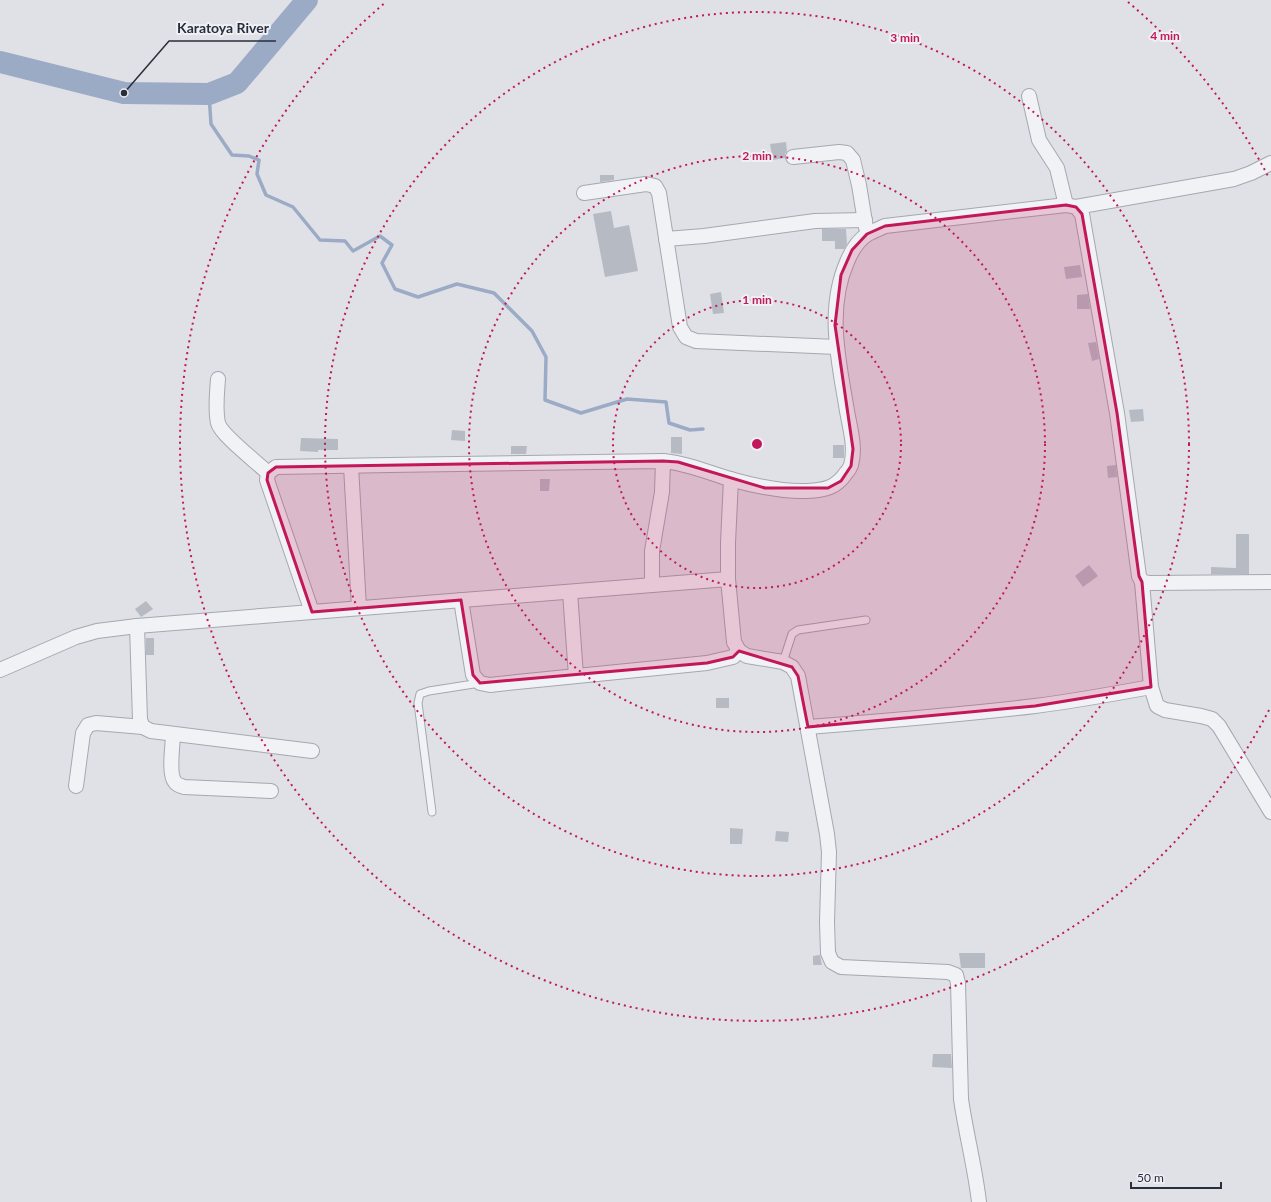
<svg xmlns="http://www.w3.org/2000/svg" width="1271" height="1202" font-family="Lato,sans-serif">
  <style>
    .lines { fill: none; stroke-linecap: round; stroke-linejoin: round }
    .stream { stroke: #9cabc5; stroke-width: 3.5 }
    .river { stroke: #9cabc5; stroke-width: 22 }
    .building { fill: #b6bac3 }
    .service-casing { stroke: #a5a8b1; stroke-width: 9 }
    .minor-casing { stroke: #a5a8b1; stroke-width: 16 }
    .service { stroke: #f1f2f6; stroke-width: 7 }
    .minor { stroke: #f1f2f6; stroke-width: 14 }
    .marked { fill: #c2185b; fill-opacity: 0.2; stroke: #c2185b; stroke-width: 3; stroke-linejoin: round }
    .ring { fill: none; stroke: #c2185b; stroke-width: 2; stroke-dasharray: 2 4 }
    .centre { fill: #c2185b; stroke: #eef0f5; stroke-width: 2 }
    .ring-label { font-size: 12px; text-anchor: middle; font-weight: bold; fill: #c2185b; stroke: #eef0f5; stroke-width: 4; stroke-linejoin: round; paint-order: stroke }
    .leader { fill: none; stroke: #292e3d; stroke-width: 1.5 }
    .callout-dot { fill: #292e3d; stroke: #eef0f5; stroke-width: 1.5 }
    .callout-label { font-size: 14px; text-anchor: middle; font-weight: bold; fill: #292e3d; stroke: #eef0f5; stroke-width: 4; stroke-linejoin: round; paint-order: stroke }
  </style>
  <rect width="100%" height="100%" fill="#dfe1e7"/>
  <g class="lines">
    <path class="stream" d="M 209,94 L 211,124 L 232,155 L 249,156 L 259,160 L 257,174 L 266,195 L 293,207 L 320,240 L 345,241 L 353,251 L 380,236 L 392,245 L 382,263 L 395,289 L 418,297 L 457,284 L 494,293 L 532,331 L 546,357 L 545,400 L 581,413 L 627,399 L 666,402 L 669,423 L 690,430 L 703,429"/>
    <path class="river" d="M 0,62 L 124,93 L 209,94 L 237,83 L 307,0"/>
  </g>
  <g class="building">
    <path d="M 786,142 L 787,151 L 785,154 L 785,158 L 773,160 L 770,144 Z"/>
    <path d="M 600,175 L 614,175 L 614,180 L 600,182 Z"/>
    <path d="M 611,211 L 614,228 L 629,225 L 638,271 L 605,277 L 593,214 Z"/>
    <path d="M 822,229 L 846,229 L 847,244 L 844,249 L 835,249 L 835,241 L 822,241 Z"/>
    <path d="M 1080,265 L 1082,277 L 1066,279 L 1064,267 Z"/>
    <path d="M 721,292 L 724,313 L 713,314 L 710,294 Z"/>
    <path d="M 1088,294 L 1090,309 L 1077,309 L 1077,295 Z"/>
    <path d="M 1096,342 L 1099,359 L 1092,361 L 1088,343 Z"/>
    <path d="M 1143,409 L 1144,421 L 1131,422 L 1129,410 Z"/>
    <path d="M 452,430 L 465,431 L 465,441 L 451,440 Z"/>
    <path d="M 671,437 L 682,437 L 682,454 L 671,453 Z"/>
    <path d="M 301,438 L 338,439 L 338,450 L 318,450 L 318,452 L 300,451 Z"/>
    <rect x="833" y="445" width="11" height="13"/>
    <path d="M 511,446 L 527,446 L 526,454 L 511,454 Z"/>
    <path d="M 1116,465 L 1117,477 L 1108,478 L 1107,466 Z"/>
    <path d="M 540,479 L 550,479 L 549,491 L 540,491 Z"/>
    <path d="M 1236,534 L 1249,534 L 1249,574 L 1211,574 L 1211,567 L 1236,568 Z"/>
    <path d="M 1089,565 L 1098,576 L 1083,587 L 1075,576 Z"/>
    <path d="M 146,601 L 153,609 L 141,617 L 135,609 Z"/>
    <rect x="146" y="638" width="8" height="17"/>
    <rect x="716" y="698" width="13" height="10"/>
    <path d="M 730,828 L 743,829 L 742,844 L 730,844 Z"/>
    <path d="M 776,831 L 789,832 L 788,842 L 775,841 Z"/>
    <path d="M 959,953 L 985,953 L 985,968 L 961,968 Z"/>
    <path d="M 820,955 L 822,965 L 813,965 L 813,956 Z"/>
    <path d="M 933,1054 L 951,1054 L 952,1068 L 932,1067 Z"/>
  </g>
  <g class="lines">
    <defs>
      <g id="service">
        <path d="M 783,662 L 792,634 L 798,630 L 866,620"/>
        <path d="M 432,812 L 418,703 L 420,694 L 429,691 L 480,683"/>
      </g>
      <g id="minor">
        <path d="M 1029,96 L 1039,140 L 1057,168 L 1066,205"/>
        <path d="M 793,157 L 839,152 L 847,153 L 853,160 L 859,185 L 866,228"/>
        <path d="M 584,193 L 646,184 L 655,186 L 659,193 L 680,327 L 686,337 L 696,341 L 837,347"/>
        <path d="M 1076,207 L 1234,179 L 1251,173 L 1271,163"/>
        <path d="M 666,239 L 704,236 L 815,221 L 865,220"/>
        <path d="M 218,379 C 217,393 215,409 218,423 C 221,435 258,463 268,473"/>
        <path d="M 351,466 L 359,608"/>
        <path d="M 731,479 L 728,543 L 728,579 L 734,642 L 739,651 L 747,656 L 783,662 L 792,667 L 798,676 L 827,834 L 829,852 L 827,922 L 828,953 L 832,962 L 841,967 L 948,972 L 956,975 L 958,983 L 961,1099 C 966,1134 975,1167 979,1202"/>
        <path d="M 1142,582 L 1151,687 L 1157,706 L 1165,710 L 1201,716 L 1212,719 L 1219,726 L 1271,812"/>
        <path d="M 652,585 L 652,551 L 662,492 L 663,461"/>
        <path d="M 570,592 L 576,676"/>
        <path d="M 461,600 L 473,675 L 480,683 L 490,685 L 517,682 L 707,663 L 733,657 L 739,651"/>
        <path d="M 312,612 L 728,579"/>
        <path d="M 137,626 L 140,720 L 143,727 L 151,731 L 312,751"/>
        <path d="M 0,670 L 76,637 L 97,631 L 137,626 L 312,612 L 267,480 L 268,473 L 276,467 C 405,465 534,462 663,461 C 686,463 707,472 730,479 C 755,486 781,492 807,491 C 825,490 836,488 846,473 C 848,471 850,468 851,465 C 856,448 850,428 847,411 C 839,362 826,310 847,262 C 851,252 858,240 868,234 C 873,231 879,229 885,226 L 1066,205 L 1076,207 L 1082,214 L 1117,413 L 1139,576 L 1142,582 L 1150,583 L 1271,582"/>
        <path d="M 808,727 C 884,721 959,715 1035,706 C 1074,701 1113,694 1151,687"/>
        <path d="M 173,734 C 173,745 168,774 175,782 C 177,785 181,786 184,787 L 271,791"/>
        <path d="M 76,786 L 83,733 L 88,725 L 96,723 L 143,727"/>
      </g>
    </defs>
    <use href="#service" class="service-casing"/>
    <use href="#minor" class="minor-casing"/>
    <use href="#service" class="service"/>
    <use href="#minor" class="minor"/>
  </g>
  <path class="marked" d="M 1066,205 L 1076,207 L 1082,214 L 1117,413 L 1139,576 L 1142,582 L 1151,687 L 1035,706 L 808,727 L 798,676 L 792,667 L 739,651 L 733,657 L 707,663 L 480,683 L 473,675 L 461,600 L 312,612 L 267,480 L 268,473 L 276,467 L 663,461 L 678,462 L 765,488 L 828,488 L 841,481 L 851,466 L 853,449 L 835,325 L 841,275 L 852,250 L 867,234 L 885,226 Z"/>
  <g class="ring">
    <circle cx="757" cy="444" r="144"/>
    <circle cx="757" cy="444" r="288"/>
    <circle cx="757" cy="444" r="432"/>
    <path d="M1269 710A577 577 0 1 1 386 2M1128 2A577 577 0 0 1 1269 178"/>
  </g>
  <circle cx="757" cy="444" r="6" class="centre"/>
  <g class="ring-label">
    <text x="1165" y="40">4 min</text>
    <text x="905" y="42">3 min</text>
    <text x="757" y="160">2 min</text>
    <text x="757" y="304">1 min</text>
  </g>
  <path class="leader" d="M124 93L169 41H276"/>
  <circle class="callout-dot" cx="124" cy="93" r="4"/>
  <g class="callout-label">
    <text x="223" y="33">Karatoya River</text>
  </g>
  <path d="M1131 1182v6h90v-6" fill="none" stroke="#292e3d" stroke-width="2"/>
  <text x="1137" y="1182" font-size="12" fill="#292e3d" stroke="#eef0f5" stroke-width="3" paint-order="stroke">50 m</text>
</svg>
